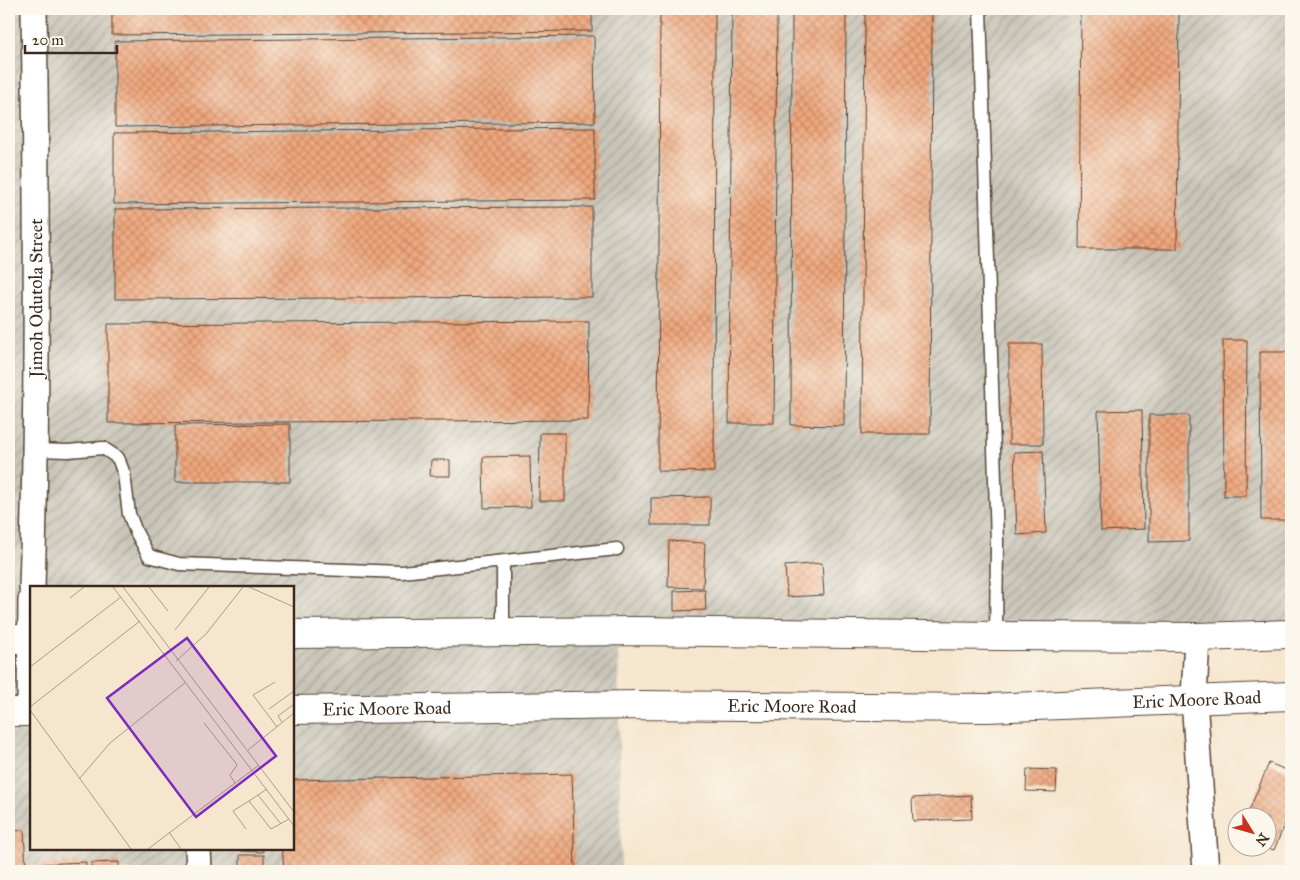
<svg xmlns="http://www.w3.org/2000/svg" width="1300" height="880" font-family="'IM FELL Great Primer',serif">
  <style>
    .industrial { fill: url(#industrial-furrows); fill-rule: evenodd }
    .building { fill: url(#building-cross-hatch) }
    .lines { fill: none; stroke-linecap: round; stroke-linejoin: round }
    .service-casing { stroke: #574638; stroke-width: 15 }
    .minor-casing { stroke: #574638; stroke-width: 28 }
    .tertiary-casing { stroke: #574638; stroke-width: 30 }
    .service { stroke: #fff; stroke-width: 12 }
    .minor { stroke: #fff; stroke-width: 25 }
    .tertiary { stroke: #fff; stroke-width: 28 }
    .labels { text-anchor: middle; dominant-baseline: central; stroke-width: 4; stroke-linejoin: round; paint-order: stroke }
    .street-label { font-size: 18px; fill: #3b2a1e; stroke: #fbf7ec }
    .inset-road { fill: none; stroke: #ab9b88; stroke-width: 1 }
    .view { fill: #7b2cbf; fill-opacity: 0.15; stroke: #7b2cbf; stroke-width: 2.5 }
    .inset-edge { fill: none; stroke: #3b2a1e; stroke-width: 2.5 }
  </style>
  <defs>
    <pattern id="industrial-furrows" width="10" height="10" patternUnits="userSpaceOnUse" patternTransform="scale(1.25)"><rect width="10" height="10" fill="#c8c4b8"/><path d="M-1 1l2-2M0 10L10 0M9 11l2-2" fill="none" stroke="#a49f95"/></pattern>
    <pattern id="building-cross-hatch" width="8" height="8" patternUnits="userSpaceOnUse" patternTransform="scale(1.25)"><rect width="8" height="8" fill="#f0a87e"/><path d="M0 0l8 8M0 8l8-8" fill="none" stroke="#c48967"/></pattern>
  </defs>
  <rect width="100%" height="100%" fill="#fbf7ec"/>
  <filter id="ink" filterUnits="userSpaceOnUse"><feTurbulence type="fractalNoise" baseFrequency=".02" numOctaves="2"/><feDisplacementMap in="SourceGraphic" scale="10" xChannelSelector="R" yChannelSelector="G"/><feConvolveMatrix kernelMatrix="1 2 1 2 8 2 1 2 1" color-interpolation-filters="sRGB"/></filter>
  <filter id="wash" filterUnits="userSpaceOnUse"><feTurbulence type="fractalNoise" baseFrequency=".0096" numOctaves="4" result="noise"/><feDisplacementMap in="SourceGraphic" scale="20" xChannelSelector="R" yChannelSelector="G"/><feGaussianBlur stdDeviation="1.12" result="paint"/><feColorMatrix in="noise" values="0 0 0 0 0 0 0 0 0 0 0 0 0 0 0 0 0 1.4 0 .05"/><feComposite in="paint" operator="in"/></filter>
  <g filter="url(#wash)">
    <rect width="100%" height="100%" fill="#f6e6ce"/>
    <path class="industrial" d="M 9,9 L 1291,9 L 1291,634 L 618,640 L 621,871 L 9,871 ZM 31,588 L 292,588 L 292,849 L 31,849 Z"/>
    <g id="blocks">
      <g class="building">
        <path d="M 112,9 L 592,9 L 592,31 L 112,35 Z"/>
        <path d="M 660,9 L 715,9 L 714,472 L 658,471 Z"/>
        <path d="M 732,9 L 777,9 L 774,423 L 729,423 Z"/>
        <path d="M 792,9 L 846,9 L 844,426 L 791,425 Z"/>
        <path d="M 865,9 L 932,9 L 930,434 L 862,434 Z"/>
        <path d="M 1081,9 L 1179,9 L 1177,249 L 1079,249 Z"/>
        <path d="M 594,36 L 595,122 L 115,127 L 115,41 Z"/>
        <path d="M 595,128 L 595,200 L 114,204 L 114,133 Z"/>
        <path d="M 592,207 L 592,297 L 115,299 L 115,209 Z"/>
        <path d="M 589,321 L 588,420 L 108,423 L 108,324 Z"/>
        <path d="M 1223,340 L 1247,340 L 1246,496 L 1224,496 Z"/>
        <path d="M 1009,344 L 1042,344 L 1043,444 L 1009,444 Z"/>
        <path d="M 1260,352 L 1291,352 L 1291,520 L 1261,520 Z"/>
        <path d="M 1142,410 L 1144,529 L 1101,531 L 1098,411 Z"/>
        <path d="M 1149,415 L 1189,415 L 1189,541 L 1149,542 Z"/>
        <path d="M 290,424 L 290,482 L 175,482 L 175,425 Z"/>
        <path d="M 540,433 L 565,433 L 565,501 L 539,501 Z"/>
        <path d="M 1043,451 L 1046,533 L 1017,535 L 1014,452 Z"/>
        <path d="M 530,456 L 531,507 L 484,508 L 483,457 Z"/>
        <path d="M 431,460 L 450,460 L 450,476 L 430,476 Z"/>
        <path d="M 710,497 L 710,525 L 651,525 L 651,498 Z"/>
        <path d="M 669,541 L 705,543 L 703,588 L 668,587 Z"/>
        <path d="M 822,563 L 824,595 L 787,597 L 785,566 Z"/>
        <path d="M 705,590 L 706,610 L 674,611 L 674,591 Z"/>
        <path d="M 1269,763 L 1291,772 L 1291,809 L 1274,850 L 1268,848 L 1268,818 L 1246,818 Z"/>
        <path d="M 1027,769 L 1057,770 L 1056,792 L 1026,791 Z"/>
        <path d="M 572,774 L 575,869 L 284,869 L 282,849 L 292,849 L 292,780 Z"/>
        <path d="M 971,795 L 972,819 L 913,821 L 912,798 Z"/>
        <path d="M 24,830 L 26,871 L 9,871 L 9,831 Z"/>
        <path d="M 241,849 L 263,849 L 263,852 L 241,851 Z"/>
        <rect x="240" y="855" width="24" height="16"/>
        <path d="M 86,862 L 86,871 L 40,871 L 40,864 Z"/>
        <path d="M 119,862 L 119,871 L 92,871 L 91,863 Z"/>
      </g>
    </g>
  </g>
  <g filter="url(#ink)">
    <use href="#blocks" fill-opacity="0" stroke="#574638" stroke-width="1"/>
    <g class="lines">
      <defs>
        <g id="service">
          <path d="M 980,9 L 997,543 L 996,636"/>
          <path d="M 36,450 L 68,451 L 103,448 L 118,458 L 124,474 L 129,514 L 136,532 L 149,556 L 179,564 L 402,572 L 617,549"/>
          <path d="M 503,633 L 503,562"/>
        </g>
        <g id="minor">
          <path id="s1" d="M 32,588 C 38,395 37,202 34,9"/>
          <path d="M 1197,637 L 1194,699 L 1206,871"/>
          <path d="M 30,712 L 31,600"/>
          <path d="M 198,849 L 199,871"/>
        </g>
        <g id="tertiary">
          <path d="M 292,634 L 635,631 L 996,636 L 1197,637 L 1291,634"/>
          <path d="M 9,639 L 31,639"/>
          <path id="s2" d="M 292,710 L 639,705 L 987,708 L 1291,696"/>
          <path d="M 9,712 L 31,712"/>
        </g>
      </defs>
      <use href="#service" class="service-casing"/>
      <use href="#minor" class="minor-casing"/>
      <use href="#tertiary" class="tertiary-casing"/>
      <use href="#service" class="service"/>
      <use href="#minor" class="minor"/>
      <use href="#tertiary" class="tertiary"/>
    </g>
  </g>
  <g class="labels">
    <g class="street-label">
      <text stroke="none"><textPath href="#s1" startOffset="290">Jimoh Odutola Street</textPath></text>
      <text stroke="none"><textPath href="#s2" startOffset="905">Eric Moore Road</textPath></text>
      <text stroke="none"><textPath href="#s2" startOffset="500">Eric Moore Road</textPath></text>
      <text stroke="none"><textPath href="#s2" startOffset="95">Eric Moore Road</textPath></text>
    </g>
  </g>
  <g transform="translate(30 586)">
    <rect width="264" height="264" fill="#f6e6ce"/>
    <path class="inset-road" d="M 83,1 L 264,240M 93,1 L 264,226M 119,1 L 138,25M 219,1 L 264,21M 40,12 L 54,1M 145,44 L 179,1M 146,75 L 176,48 L 213,1M 0,81 L 91,11M 245,96 L 223,109 L 247,141M 0,121 L 110,35M 239,123 L 264,105M 0,124 L 101,263M 252,136 L 248,130 L 264,118M 174,137 L 205,176 L 207,179 L 200,189 L 205,197M 218,164 L 264,127M 49,193 L 80,157 L 156,96M 237,203 L 219,215 L 241,243 L 259,233M 228,209 L 251,238M 216,243 L 203,225 L 219,215M 139,246 L 151,263M 118,263 L 229,179"/>
    <path class="view" d="M 157,52 L 246,170 L 166,231 L 77,112 Z"/>
    <rect width="264" height="264" class="inset-edge"/>
  </g>
  <rect width="1300" height="880" fill="none" stroke="#fbf7ec" stroke-width="30"/>
  <g transform="translate(1252 832) rotate(127)"><circle r="24" fill="#fbf7ec" stroke="#aea59a"/>
  <path d="M0-4L9 19L0 12L-9 19Z" fill="#c8321e"/>
  <text y="-8" font-size="14" font-weight="bold" text-anchor="middle" fill="#3b2a1e">N</text>
  </g>
  <path d="M25 45v8h92v-8" fill="none" stroke="#3b2a1e" stroke-width="2.5"/>
  <text x="32" y="45" font-size="15" fill="#3b2a1e" stroke="#fbf7ec" stroke-width="4" paint-order="stroke">20 m</text>
</svg>
